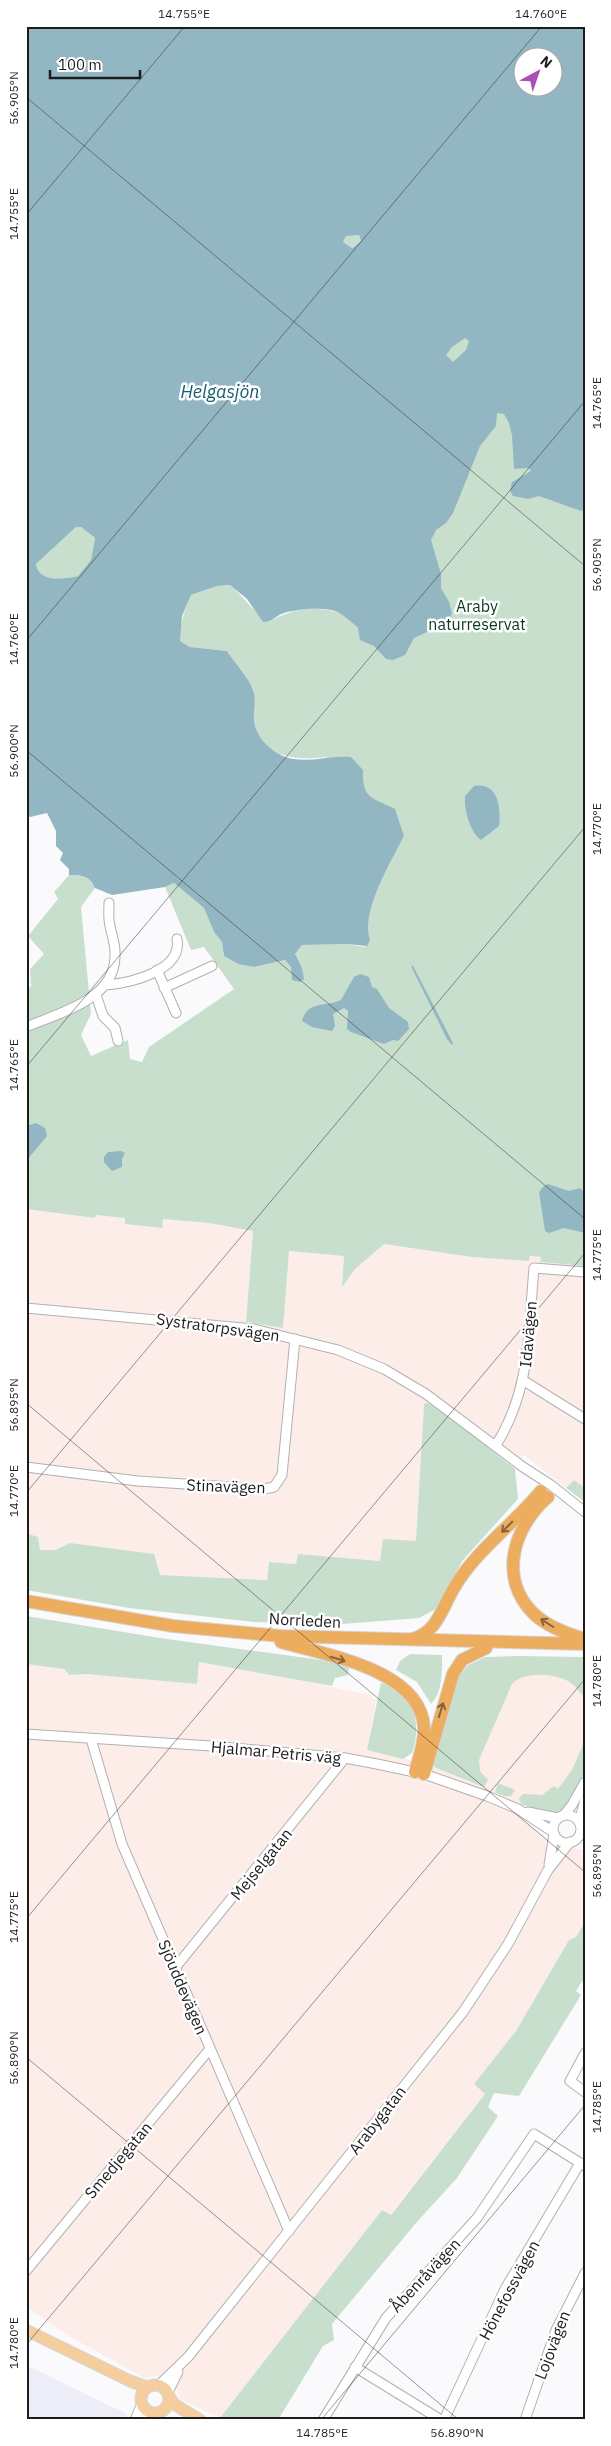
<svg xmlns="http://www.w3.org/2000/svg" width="611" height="2446" font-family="'IBM Plex Sans',sans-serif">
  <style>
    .built { fill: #ededf7 }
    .industrial { fill: #fcede8 }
    .green { fill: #c8dfce }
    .water { fill: #93b6c3; fill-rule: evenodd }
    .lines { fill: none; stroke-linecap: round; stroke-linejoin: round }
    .minor-casing { stroke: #b1b1b4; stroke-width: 11 }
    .major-casing { stroke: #d6d6d6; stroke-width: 13 }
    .highway-casing { stroke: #d6d6d6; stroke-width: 14 }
    .minor { stroke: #fff; stroke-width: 9 }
    .major { stroke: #f4ce9f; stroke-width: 11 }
    .highway { stroke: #edad5f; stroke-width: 12 }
    .oneway { stroke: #84643e }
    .ticks { fill: none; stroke: #1c1c1d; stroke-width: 1; stroke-opacity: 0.45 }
    .labels { text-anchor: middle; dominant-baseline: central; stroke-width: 5; stroke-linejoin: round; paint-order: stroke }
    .park-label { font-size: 16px; fill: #073a1e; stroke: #fff }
    .street-label { font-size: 16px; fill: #1c1c1d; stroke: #fff }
    .water-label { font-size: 18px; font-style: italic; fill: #165b6f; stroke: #fff }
    .neatline { fill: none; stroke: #1c1c1d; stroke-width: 2 }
    .ticks-label { font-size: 12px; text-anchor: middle; fill: #1c1c1d }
  </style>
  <rect width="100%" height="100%" fill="#fafafd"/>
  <path class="built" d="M 26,2365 L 127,2414 L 125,2420 L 26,2420 Z"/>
  <g class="industrial">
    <path d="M 26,1209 L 94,1218 L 96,1215 L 125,1218 L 125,1224 L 161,1228 L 163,1219 L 209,1223 L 253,1231 L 246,1322 L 283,1327 L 288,1251 L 344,1256 L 342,1286 L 355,1269 L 384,1244 L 472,1257 L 529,1261 L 530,1256 L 541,1257 L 541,1262 L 585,1266 L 585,1488 L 574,1480 L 566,1488 L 524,1455 L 515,1469 L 464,1428 L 428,1403 L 424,1405 L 416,1541 L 381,1561 L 298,1554 L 296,1564 L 270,1562 L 268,1580 L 160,1575 L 70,1543 L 55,1550 L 40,1550 L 38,1537 L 26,1533 Z"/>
    <path d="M 199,1662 L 290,1678 L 369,1695 L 376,1701 L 367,1750 L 439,1767 L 484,1668 L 585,1677 L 585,1747 L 575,1769 L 559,1790 L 538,1797 L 526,1821 L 542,1838 L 585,1851 L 585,1922 L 576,1937 L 569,1940 L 516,2031 L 474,2084 L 485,2094 L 390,2215 L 382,2210 L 220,2418 L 180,2399 L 177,2390 L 157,2376 L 144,2378 L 69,2336 L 26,2307 L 26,1664 L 64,1669 L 69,1675 L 86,1674 L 197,1684 Z"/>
  </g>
  <g class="green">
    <path d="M 346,235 L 359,235 L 361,241 L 351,248 L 343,242 Z"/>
    <path d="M 466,328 L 585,384 L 585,1266 L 540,1262 L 541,1257 L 530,1256 L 529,1261 L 472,1257 L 384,1244 L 355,1269 L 342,1287 L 344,1256 L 289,1251 L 283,1328 L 246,1322 L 253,1231 L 209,1223 L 163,1219 L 162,1228 L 125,1224 L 125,1218 L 96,1215 L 95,1218 L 26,1209 L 26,988 L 31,987 L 30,969 L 44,954 L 28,936 L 58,899 L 54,892 L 69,875 C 82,875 90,876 95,888 L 81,907 L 91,1014 L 81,1035 L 91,1056 L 128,1040 L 130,1059 L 142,1062 L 149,1047 L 234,989 L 204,947 L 191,950 L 165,887 L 174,883 L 204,908 L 214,932 L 222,942 L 224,956 L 238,964 L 254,967 L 285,960 L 290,964 L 293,974 L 303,974 L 299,959 L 295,954 L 302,945 L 347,944 L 365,947 L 369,940 C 360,913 391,862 404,836 L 381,816 L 326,757 C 297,761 262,758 254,724 C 252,713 257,699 253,689 C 247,676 235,664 227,651 L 190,647 L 180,641 C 180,623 184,611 191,595 L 217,586 L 230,585 C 243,596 256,615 269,622 C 288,610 313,605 336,612 C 343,614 352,623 358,628 L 361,640 L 415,359 Z"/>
    <path d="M 76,527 L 81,527 L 95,538 L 91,560 L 78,576 C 64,579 39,583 36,564 Z"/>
    <path d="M 428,1403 L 464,1428 L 515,1469 L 518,1499 L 463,1560 L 436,1609 L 419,1618 L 330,1625 L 254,1622 L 129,1608 L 26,1590 L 26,1533 L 38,1537 L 40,1550 L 55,1550 L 70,1543 L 154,1554 L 160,1575 L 267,1580 L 269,1562 L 296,1564 L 298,1554 L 380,1561 L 383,1539 L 416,1541 L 424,1404 Z"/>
    <path d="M 574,1480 L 585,1488 L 585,1502 L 566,1488 Z"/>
    <path d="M 26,1616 L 160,1638 L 328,1661 L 349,1668 L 348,1675 L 335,1678 L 332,1686 L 199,1662 L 197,1684 L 86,1674 L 69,1675 L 64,1669 L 26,1664 Z"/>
    <path d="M 410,1654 L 442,1655 C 442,1671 443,1692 431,1704 L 417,1682 L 396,1670 L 400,1661 Z"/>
    <path d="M 518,1656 L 585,1657 L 585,1697 C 579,1693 577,1687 571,1683 C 557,1673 524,1671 512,1684 L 479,1760 L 480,1771 L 488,1780 L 484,1787 L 436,1768 L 432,1763 L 454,1684 L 467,1666 L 485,1657 Z"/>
    <path d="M 381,1683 C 415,1690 422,1725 412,1753 L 403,1759 L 367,1750 Z"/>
    <path d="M 585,1740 L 585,1775 L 565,1811 L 551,1814 L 521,1804 L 519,1798 L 523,1794 L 542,1795 L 554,1786 L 558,1789 L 572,1770 Z"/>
    <path d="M 498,1783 L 515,1790 L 511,1796 C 505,1797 500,1795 495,1792 Z"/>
    <path d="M 585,1922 L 585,1977 L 576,1991 L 581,1995 L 519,2096 L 494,2093 L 488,2107 L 498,2116 L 457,2178 L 416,2223 L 332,2324 L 334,2340 L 323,2346 L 278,2420 L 220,2418 L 382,2210 L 391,2215 L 485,2094 L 474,2084 L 516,2031 L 569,1940 L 576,1937 Z"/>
  </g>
  <g class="water">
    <path d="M 26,26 L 585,26 L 585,509 L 581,511 L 539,496 L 528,499 L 513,496 L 510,491 L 512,482 L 531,471 L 529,468 L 514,469 L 512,435 L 509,423 L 504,414 L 497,413 L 496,426 L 480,446 L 453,513 L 446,523 L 436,530 L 431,540 L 441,574 L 441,588 L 449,602 L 452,613 L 449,622 L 414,638 L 405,655 L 393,660 L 386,659 L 374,646 L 360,640 L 358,628 C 352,623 346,617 339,613 C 328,606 297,609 284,613 C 276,615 272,623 263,622 L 247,599 L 230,585 L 217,586 L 191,595 L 182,616 L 180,641 L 190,647 L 227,651 C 235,664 248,676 253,690 C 257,698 253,712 254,721 C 256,739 275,756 293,759 C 313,762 332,755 351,757 L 363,770 C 362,799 371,797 395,809 L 404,836 C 391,862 360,913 370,940 L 367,946 L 347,944 L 302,945 L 295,954 C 300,961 303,970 304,979 L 300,982 L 292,980 L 291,967 L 285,960 L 254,967 L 238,964 L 224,956 L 222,942 L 214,932 L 204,908 L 174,883 L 165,887 L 112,895 L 95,888 C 90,876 82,875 69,875 L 69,869 L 60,860 L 63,853 L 56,846 L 56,831 L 47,813 L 30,817 L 26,815 ZM 524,58 L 554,58 L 554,88 L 524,88 ZM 359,235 L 361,241 L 352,248 L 343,242 L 346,236 ZM 465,338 L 469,341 L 466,350 L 453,362 L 446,355 L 452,347 ZM 76,527 L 81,527 L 95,538 L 91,560 L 78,576 C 64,579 39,583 36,564 Z"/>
    <path d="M 474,786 C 499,782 501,809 499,826 L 481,840 C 470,832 464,810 465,796 Z"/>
    <path d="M 411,966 L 413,966 L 453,1043 L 452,1045 L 447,1039 Z"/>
    <path d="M 360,974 L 369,977 L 372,987 L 377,989 L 389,1008 L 408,1022 L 409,1029 L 398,1041 L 393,1040 L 384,1044 L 351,1032 L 347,1029 L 348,1011 L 344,1008 L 333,1014 L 335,1026 L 332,1031 L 312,1027 L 302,1021 C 308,1000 326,1007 341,1000 L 354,977 Z"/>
    <path d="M 36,1123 L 45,1128 L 47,1136 L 26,1161 L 26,1126 Z"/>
    <path d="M 121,1151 L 125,1153 L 122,1159 L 122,1167 L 112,1171 L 104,1162 L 104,1157 L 108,1152 Z"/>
    <path d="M 548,1184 L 569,1191 L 580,1188 L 583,1191 L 585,1233 L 564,1228 L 549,1233 L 545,1231 L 539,1192 L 544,1186 Z"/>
  </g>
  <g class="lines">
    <defs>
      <g id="minor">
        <path d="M 157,970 L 176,1013"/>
        <path d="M 106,985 C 130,983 183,971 177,939"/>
        <path d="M 164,988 L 212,966"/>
        <path d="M 96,995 L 103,1016 L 115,1028 L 118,1041"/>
        <path d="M 26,1027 C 59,1013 114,1000 115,957 C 116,945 112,937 110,926 C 108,919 109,910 109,903"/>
        <path d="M 26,1308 L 254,1329 L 338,1350 L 384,1369 L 426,1394 L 523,1467 L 551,1485 L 585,1512"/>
        <path d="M 524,1381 L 585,1419"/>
        <path d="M 496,1445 C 531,1390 528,1332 534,1268 L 585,1272"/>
        <path d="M 26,1467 L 138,1481 L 264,1489 L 274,1487 L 282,1475 L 295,1339"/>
        <path d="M 26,1734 L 211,1746 L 345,1758 L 377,1764 L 424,1774 L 487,1796 L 518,1809 L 553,1832"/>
        <path d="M 91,1739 L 122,1844 L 289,2231"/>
        <path d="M 528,1812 L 558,1818"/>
        <path d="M 564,1815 L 572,1805 L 585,1782"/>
        <circle cx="567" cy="1829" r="14"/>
        <path d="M 579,1822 L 585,1800"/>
        <path d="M 549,1865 L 554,1834"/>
        <path d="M 175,1968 L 345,1758"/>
        <path d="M 585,2053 L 570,2081 L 585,2092"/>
        <path d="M 26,2271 L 209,2050"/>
        <path d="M 355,2367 L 441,2420"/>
        <path d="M 159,2385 L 188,2357 L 463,2012 L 508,1944 L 548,1870 L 570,1842"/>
        <path d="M 168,2392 L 178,2372"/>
        <path d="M 135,2420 L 142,2403"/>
        <path d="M 143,2420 L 154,2413"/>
        <path d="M 323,2420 L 386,2318 L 477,2218 L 534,2134 L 585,2166"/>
        <path d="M 444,2420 L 505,2289 L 580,2163"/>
        <path d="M 525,2420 L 556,2330 L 585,2273"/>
      </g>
      <g id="major">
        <path d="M 26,2330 L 130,2381 L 147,2387"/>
        <circle cx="155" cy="2399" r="14"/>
        <path d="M 169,2396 L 174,2404 L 200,2420"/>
      </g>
      <g id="highway">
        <path d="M 548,1497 C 514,1526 497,1578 534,1614 C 548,1627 567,1634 585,1639"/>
        <path d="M 26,1601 L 173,1626 L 281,1636 L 585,1644"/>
        <path d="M 412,1639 C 437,1633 442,1608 454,1588 C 476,1550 513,1525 541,1491"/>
        <path d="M 281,1642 C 325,1655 420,1669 424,1727 C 425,1742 419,1757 415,1772"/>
        <path d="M 424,1774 L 453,1674 L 462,1660 L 486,1648"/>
      </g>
    </defs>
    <use href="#minor" class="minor-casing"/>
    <use href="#major" class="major-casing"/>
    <use href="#highway" class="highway-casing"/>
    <use href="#minor" class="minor"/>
    <use href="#major" class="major"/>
    <use href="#highway" class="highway"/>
  </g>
  <defs><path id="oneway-shaft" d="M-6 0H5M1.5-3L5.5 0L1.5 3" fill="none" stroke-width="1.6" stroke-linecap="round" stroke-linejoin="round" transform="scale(1.25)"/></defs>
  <g class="oneway">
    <use href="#oneway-shaft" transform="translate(507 1527) rotate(135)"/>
    <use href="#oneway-shaft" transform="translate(547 1623) rotate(-148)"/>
    <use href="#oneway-shaft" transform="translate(338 1659) rotate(17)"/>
    <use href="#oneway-shaft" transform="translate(441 1710) rotate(-73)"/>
  </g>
  <path class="ticks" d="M 26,97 L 585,566M 26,215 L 185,26M 26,641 L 542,26M 26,750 L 585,1219M 26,1067 L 585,401M 26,1403 L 585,1872M 26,1493 L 585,827M 26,1919 L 585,1253M 26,2057 L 459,2420M 26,2345 L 585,1679M 321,2420 L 585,2105"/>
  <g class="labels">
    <g class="park-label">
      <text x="477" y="606">Araby<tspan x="477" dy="18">naturreservat</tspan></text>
    </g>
    <g class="street-label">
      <text transform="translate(218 1327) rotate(8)">Systratorpsvägen</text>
      <text transform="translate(528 1334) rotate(-85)">Idavägen</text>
      <text transform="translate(226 1486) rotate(2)">Stinavägen</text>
      <text transform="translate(305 1620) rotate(3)">Norrleden</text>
      <text transform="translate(276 1752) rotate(5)">Hjalmar Petris väg</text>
      <text transform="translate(261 1864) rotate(-51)">Mejselgatan</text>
      <text transform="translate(183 1987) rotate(67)">Sjöuddevägen</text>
      <text transform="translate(377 2120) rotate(-52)">Arabygatan</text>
      <text transform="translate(118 2160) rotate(-50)">Smedjegatan</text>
      <text transform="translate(425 2275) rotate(-47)">Åbenråvägen</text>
      <text transform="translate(509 2290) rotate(-62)">Hönefossvägen</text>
      <text transform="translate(552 2345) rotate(-69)">Lojovägen</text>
    </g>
    <g class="water-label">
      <text x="220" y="391">Helgasjön</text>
    </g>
  </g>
  <rect width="611" height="2446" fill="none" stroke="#ffffff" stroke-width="55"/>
  <g transform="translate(538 72) rotate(40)"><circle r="24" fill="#ffffff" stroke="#a4a4a5"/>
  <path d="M0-4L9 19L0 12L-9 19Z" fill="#ab4eb8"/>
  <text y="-8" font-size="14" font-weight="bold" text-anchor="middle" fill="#1c1c1d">N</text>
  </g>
  <path d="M50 70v8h90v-8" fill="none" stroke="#1c1c1d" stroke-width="2.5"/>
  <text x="58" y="70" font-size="15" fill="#1c1c1d" stroke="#ffffff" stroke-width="4" paint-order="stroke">100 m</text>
  <rect x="28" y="28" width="556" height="2390" class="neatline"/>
  <g class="ticks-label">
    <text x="184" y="18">14.755°E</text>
    <text x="541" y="18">14.760°E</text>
    <text transform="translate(14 98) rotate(-90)" y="4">56.905°N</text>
    <text transform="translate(14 214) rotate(-90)" y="4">14.755°E</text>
    <text transform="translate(597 403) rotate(-90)" y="4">14.765°E</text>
    <text transform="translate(597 565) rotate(-90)" y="4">56.905°N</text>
    <text transform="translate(14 639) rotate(-90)" y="4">14.760°E</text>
    <text transform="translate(14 751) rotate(-90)" y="4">56.900°N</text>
    <text transform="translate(597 829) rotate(-90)" y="4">14.770°E</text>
    <text transform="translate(14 1065) rotate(-90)" y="4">14.765°E</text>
    <text transform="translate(597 1255) rotate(-90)" y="4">14.775°E</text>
    <text transform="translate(14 1405) rotate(-90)" y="4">56.895°N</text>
    <text transform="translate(14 1491) rotate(-90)" y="4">14.770°E</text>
    <text transform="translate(597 1681) rotate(-90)" y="4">14.780°E</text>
    <text transform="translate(597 1871) rotate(-90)" y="4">56.895°N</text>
    <text transform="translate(14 1917) rotate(-90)" y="4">14.775°E</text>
    <text transform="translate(14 2058) rotate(-90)" y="4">56.890°N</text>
    <text transform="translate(597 2107) rotate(-90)" y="4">14.785°E</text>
    <text transform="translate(14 2343) rotate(-90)" y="4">14.780°E</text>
    <text x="322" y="2437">14.785°E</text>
    <text x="457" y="2437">56.890°N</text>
  </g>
</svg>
